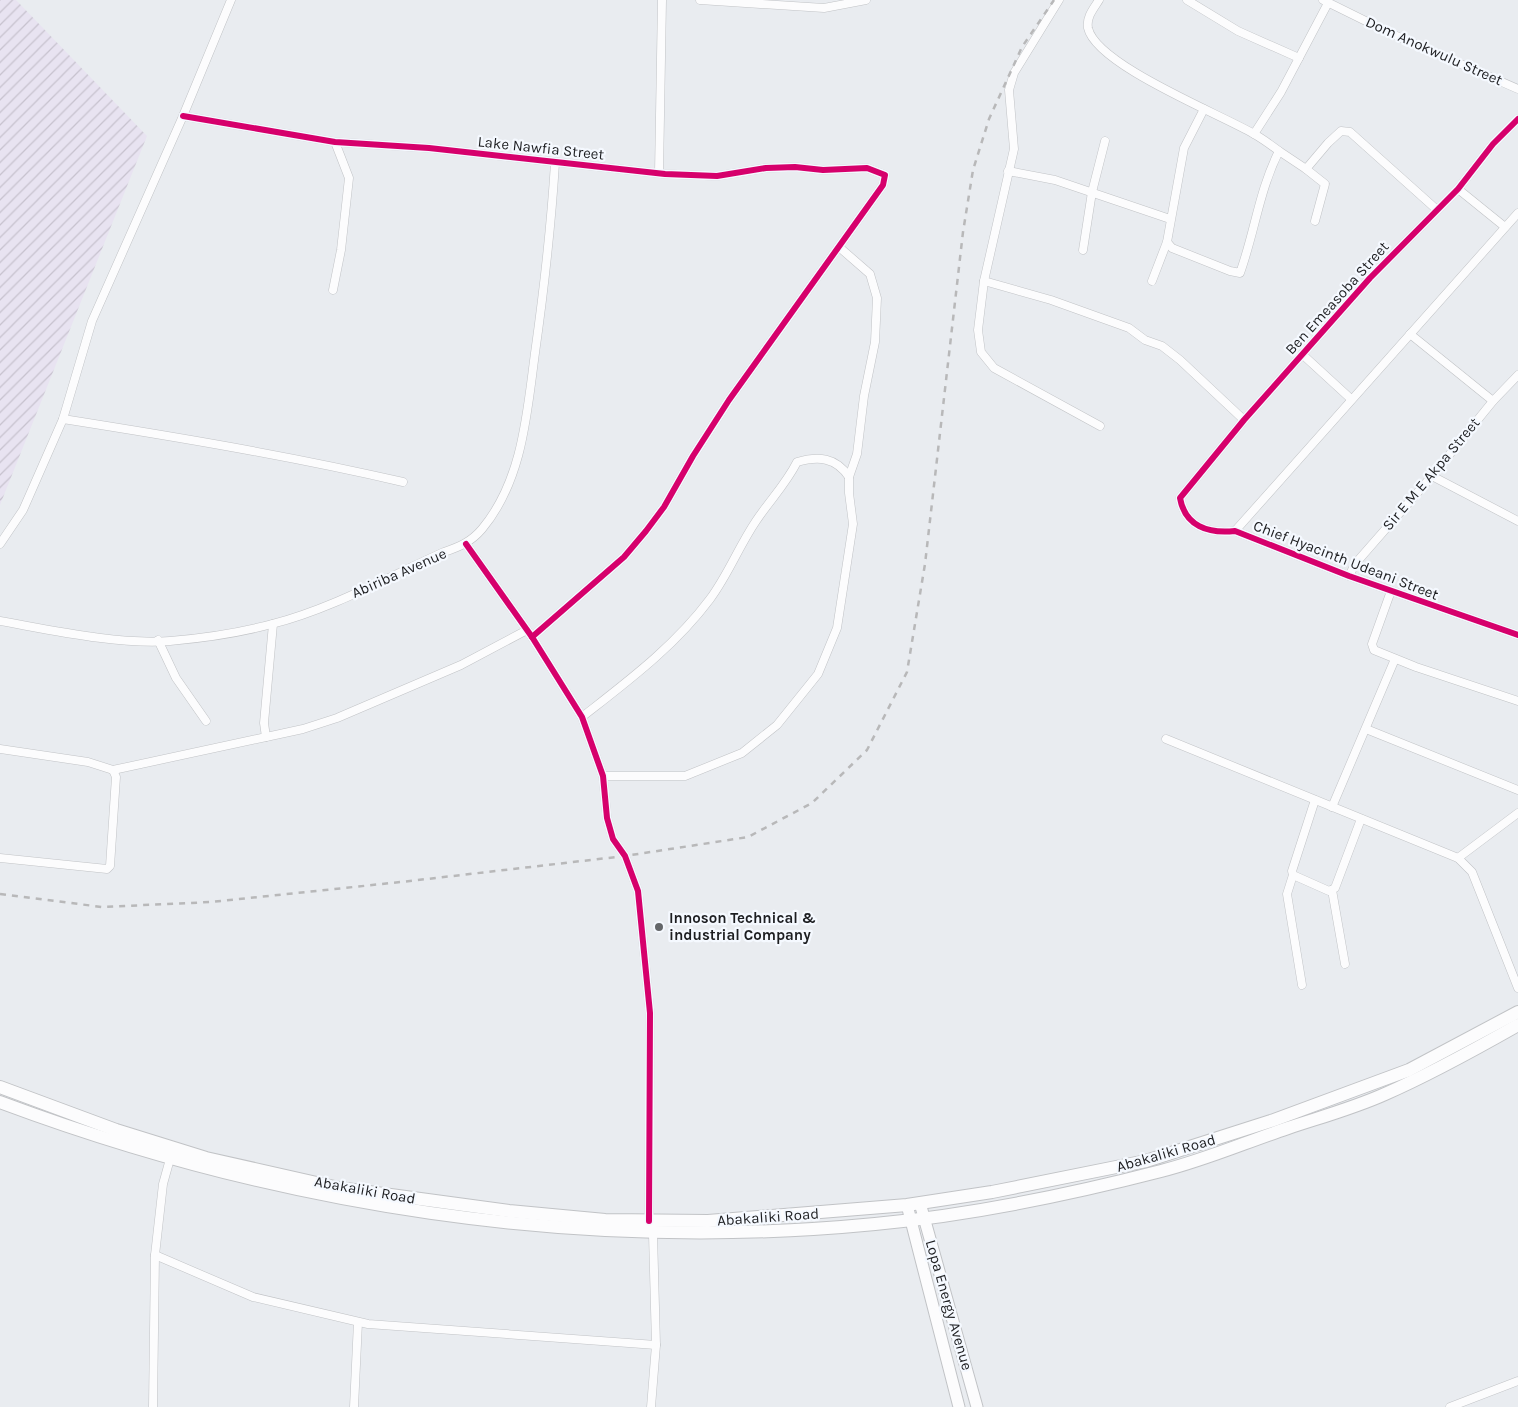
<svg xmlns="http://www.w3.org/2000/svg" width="1518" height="1407" font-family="Karla,sans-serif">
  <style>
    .industrial { fill: url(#industrial-furrows) }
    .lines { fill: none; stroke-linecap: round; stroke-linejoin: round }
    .minor-casing { stroke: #c1c3c6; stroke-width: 9 }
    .primary-casing { stroke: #c1c3c6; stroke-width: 13 }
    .trunk-casing { stroke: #c1c3c6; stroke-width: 14 }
    .minor { stroke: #fcfcfd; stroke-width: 8 }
    .primary { stroke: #fcfcfd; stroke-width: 11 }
    .trunk { stroke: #fcfcfd; stroke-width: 12 }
    .rail { stroke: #b8b8b9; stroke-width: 2.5; stroke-dasharray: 6 6; stroke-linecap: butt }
    .cycleway-casing { stroke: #f5f9ff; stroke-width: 9 }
    .cycleway { stroke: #d6006c; stroke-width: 6 }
    .poi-dot { fill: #646669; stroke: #f5f9ff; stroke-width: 2 }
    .labels { text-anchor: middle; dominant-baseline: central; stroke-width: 4.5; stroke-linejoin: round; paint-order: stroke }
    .street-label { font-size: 15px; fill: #1d1e21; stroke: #f5f9ff }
    .poi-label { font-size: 15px; font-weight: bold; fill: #1d1e21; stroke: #f5f9ff; text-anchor: start }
  </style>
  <defs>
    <pattern id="industrial-furrows" width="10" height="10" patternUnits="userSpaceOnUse" patternTransform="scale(1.25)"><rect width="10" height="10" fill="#e8e3f1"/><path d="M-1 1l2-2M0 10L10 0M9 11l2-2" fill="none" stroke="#c7c2ce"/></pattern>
  </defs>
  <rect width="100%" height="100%" fill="#e9ecf0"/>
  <path class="industrial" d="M 0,0 L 16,0 L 147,136 L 0,505 Z"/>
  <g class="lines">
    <defs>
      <g id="minor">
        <path d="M 700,0 L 824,8 L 866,0"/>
        <path d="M 1059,0 L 1014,73 L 1009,90 L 1014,149 L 984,281 L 978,330 L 981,352 L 994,368 L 1100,426"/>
        <path d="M 1099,0 C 1094,8 1086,17 1088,28 C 1096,65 1220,114 1254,134 C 1263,139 1271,145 1279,151"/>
        <path d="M 1187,0 L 1238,31 L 1299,58"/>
        <path d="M 1323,0 L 1392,34 L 1518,89"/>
        <path d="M 183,116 L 335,142 L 429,148 L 665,174 L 717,176 L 766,168 L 795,167 L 823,170 L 867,168 L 885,175 L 883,185 L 729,400 L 693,456 L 664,507 L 646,531 L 624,557 L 532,637"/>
        <path d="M 1518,119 L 1493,144 L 1458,189 L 1370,278 L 1244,420 L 1180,498 C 1185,526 1208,534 1235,531 L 1349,576 L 1518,635"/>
        <path d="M 1254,134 L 1281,92 L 1328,3"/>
        <path d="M 1306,169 L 1325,184 L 1315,221"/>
        <path d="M 1008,171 L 1055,180 L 1170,219"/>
        <path d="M 659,173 L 662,0"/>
        <path d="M 1458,189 L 1505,227"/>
        <path d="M 1167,242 L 1172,248 L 1230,271 L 1240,273 C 1255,231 1259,191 1279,151 L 1306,169 L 1328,143 L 1341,131 L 1350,132 L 1436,209"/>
        <path d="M 1083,250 L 1092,192 L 1105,141"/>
        <path d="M 984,281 L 1051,300 L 1129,328 L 1145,340 L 1162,346 L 1180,360 L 1244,420"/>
        <path d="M 1152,281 L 1167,242 L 1184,148 L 1204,109"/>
        <path d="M 333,290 L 341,250 L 349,178 L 335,142"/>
        <path d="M 1410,334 L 1493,401"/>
        <path d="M 1303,355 L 1351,399"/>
        <path d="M 63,419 C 177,437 291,456 403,482"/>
        <path d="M 1432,476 L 1518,521"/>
        <path d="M 1235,531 L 1518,213"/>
        <path d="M 0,544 L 23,510 L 63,419 L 92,321 L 183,116 L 231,0"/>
        <path d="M 466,544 L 532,637 L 582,717 L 603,776 L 607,818 L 613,839 L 625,856 L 638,891 L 650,1013 L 649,1221"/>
        <path d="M 1349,576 L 1355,564 L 1432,476 L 1493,401 L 1518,375"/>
        <path d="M 1391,591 L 1372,644 L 1374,650 L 1416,667 L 1518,701"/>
        <path d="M 0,621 C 51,630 119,645 170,641 C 204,638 239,633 272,624 C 331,609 388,577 444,552 C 459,547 471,542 482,529 C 523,480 527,412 535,353 C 544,289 551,227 555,163"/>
        <path d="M 158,640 L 176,678 L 206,721"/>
        <path d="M 582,717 C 628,681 675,646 710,599 C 728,575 739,546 756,521 C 770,500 786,484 797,462 C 818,456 836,457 849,477"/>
        <path d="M 1366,729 L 1518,790"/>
        <path d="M 266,737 L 264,723 L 273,624"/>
        <path d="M 1166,739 L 1458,858 L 1472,872 L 1518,988"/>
        <path d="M 0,749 L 88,762 L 113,770 L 116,777 L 110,866 L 107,869 L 0,858"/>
        <path d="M 113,770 L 303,729 L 337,718 L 461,665 L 527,630"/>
        <path d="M 603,776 L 685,776 L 742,753 L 777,725 L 818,674 L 837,628 L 853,524 L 849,493 L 849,477 L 857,454 L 864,396 L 875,342 L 877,298 L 870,274 L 839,247"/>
        <path d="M 1315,800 L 1292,871 L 1293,875 L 1329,891 L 1335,888 L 1361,819"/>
        <path d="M 1332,807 L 1395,659"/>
        <path d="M 1458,858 L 1518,813"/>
        <path d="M 1293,875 L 1287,894 L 1302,985"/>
        <path d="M 1332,890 L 1345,964"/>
        <path d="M 155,1255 L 253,1297 L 368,1324 L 656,1345"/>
        <path d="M 153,1407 L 155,1255 L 163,1184 L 170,1159"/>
        <path d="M 354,1407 L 358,1322"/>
        <path d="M 651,1407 L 656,1345 L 653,1234"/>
        <path d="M 1450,1407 L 1518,1381"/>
      </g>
      <g id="primary">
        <path d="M 920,1203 L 977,1407"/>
        <path d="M 907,1205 L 959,1407"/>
      </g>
      <g id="trunk">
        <path d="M 0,1087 L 116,1130 L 206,1158 L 339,1188 L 509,1211 L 605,1220 L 708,1221 L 907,1205 L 992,1192 L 1146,1161 L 1271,1121 L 1409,1070 L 1518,1012"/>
        <path d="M 0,1102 C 278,1206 578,1253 875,1224 C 971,1215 1068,1195 1161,1171 C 1205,1160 1246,1142 1288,1128 C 1321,1117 1354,1108 1385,1094 C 1431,1074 1474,1050 1518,1025"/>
      </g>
    </defs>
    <use href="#minor" class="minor-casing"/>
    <use href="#primary" class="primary-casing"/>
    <use href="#trunk" class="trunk-casing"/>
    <use href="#minor" class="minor"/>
    <use href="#primary" class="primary"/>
    <use href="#trunk" class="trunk"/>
    <path class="rail" d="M 0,894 L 102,907 L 211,902 L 401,882 L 625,856 L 748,837 L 812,803 L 867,750 L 907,672 L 925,564 L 963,232 L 973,170 L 989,119 L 1022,47 L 1054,0"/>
    <defs>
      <g id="cycleway">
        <path d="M 183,116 L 335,142 L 429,148 L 665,174 L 717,176 L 766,168 L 795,167 L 823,170 L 867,168 L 885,175 L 883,185 L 729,400 L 693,456 L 664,507 L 646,531 L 624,557 L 532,637"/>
        <path d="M 1518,119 L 1493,144 L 1458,189 L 1370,278 L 1244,420 L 1180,498 C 1185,526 1208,534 1235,531 L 1349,576 L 1518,635"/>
        <path d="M 466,544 L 532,637 L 582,717 L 603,776 L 607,818 L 613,839 L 625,856 L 638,891 L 650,1013 L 649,1221"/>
      </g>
    </defs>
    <use href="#cycleway" class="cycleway-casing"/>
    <use href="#cycleway" class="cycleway"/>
  </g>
  <circle class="poi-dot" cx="659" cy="927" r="5"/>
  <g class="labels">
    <g class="street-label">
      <text transform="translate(1434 51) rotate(24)">Dom Anokwulu Street</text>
      <text transform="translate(541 148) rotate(6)">Lake Nawfia Street</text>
      <text transform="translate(1337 298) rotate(-48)">Ben Emeasoba Street</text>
      <text transform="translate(1431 474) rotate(-50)">Sir E M E Akpa Street</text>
      <text transform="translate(1346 560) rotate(21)">Chief Hyacinth Udeani Street</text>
      <text transform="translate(399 573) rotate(-24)">Abiriba Avenue</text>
      <text transform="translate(1166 1153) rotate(-16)">Abakaliki Road</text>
      <text transform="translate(365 1190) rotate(10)">Abakaliki Road</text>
      <text transform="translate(768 1217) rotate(-4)">Abakaliki Road</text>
      <text transform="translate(949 1305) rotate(74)">Lopa Energy Avenue</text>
    </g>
    <g class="poi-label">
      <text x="669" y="918">Innoson Technical &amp;<tspan x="669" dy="17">industrial Company</tspan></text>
    </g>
  </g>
</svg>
